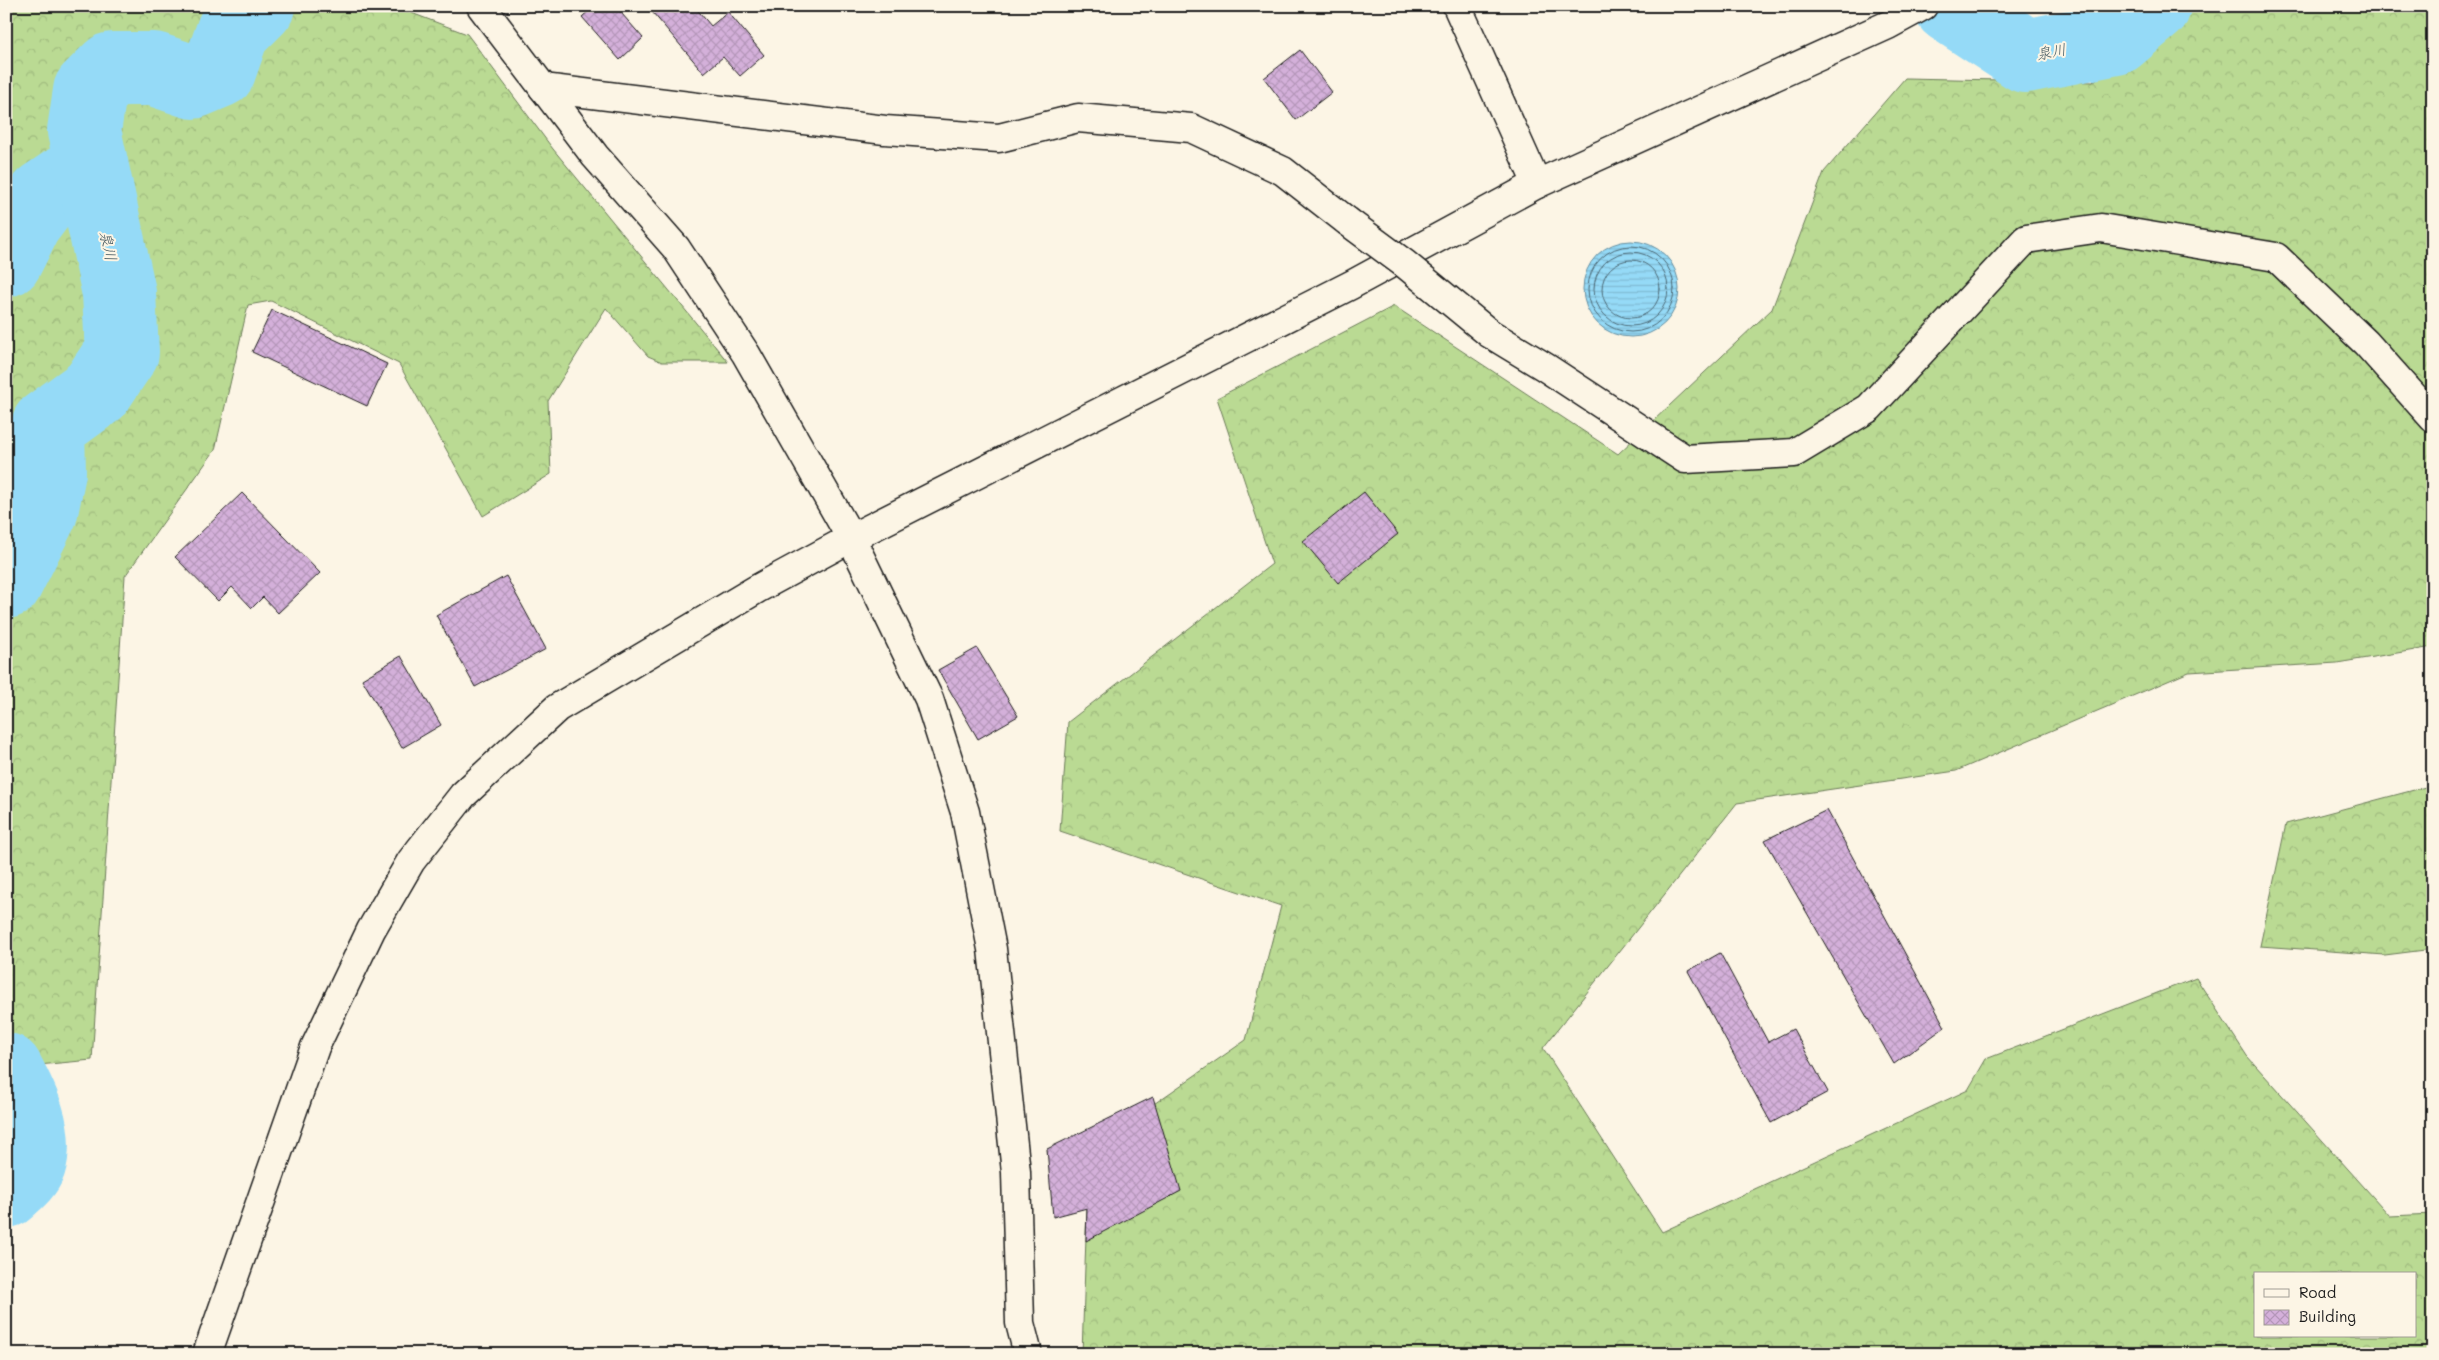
<svg xmlns="http://www.w3.org/2000/svg" width="2439" height="1360" font-family="Mali,'Klee One',sans-serif">
  <style>
    .forest { fill: url(#forest-crowns); stroke: #6b7b58; fill-rule: evenodd }
    .water { fill: url(#water-rules); stroke: #658e9f }
    .lines { fill: none; stroke-linecap: round; stroke-linejoin: round }
    .shore { stroke: #4c6874; stroke-width: 1 }
    .river { stroke: #95daf7; stroke-width: 74 }
    .building { fill: url(#building-cross-hatch); stroke: #1c1c1c }
    .minor-casing { stroke: #1c1c1c; stroke-width: 31 }
    .minor { stroke: #fcf5e5; stroke-width: 28 }
    .minor-bridge-casing { stroke: #1c1c1c; stroke-width: 31; stroke-linecap: butt }
    .minor-bridge { stroke: #fcf5e5; stroke-width: 28 }
    .labels { text-anchor: middle; dominant-baseline: central; stroke-width: 4; stroke-linejoin: round; paint-order: stroke }
    .water-label { font-size: 15px; font-style: italic; fill: #40555e; stroke: #fcf5e5 }
  </style>
  <defs>
    <pattern id="forest-crowns" width="20" height="18" patternUnits="userSpaceOnUse" patternTransform="scale(1.25)"><rect width="20" height="18" fill="#bada93"/><path d="M2 6a3 3 0 1 1 6 0M12 15a3 3 0 1 1 6 0" fill="none" stroke="#9fba7e"/></pattern>
    <pattern id="water-rules" width="6" height="5" patternUnits="userSpaceOnUse" patternTransform="scale(1.25)"><rect width="6" height="5" fill="#95daf7"/><path d="M0 2.5h6" fill="none" stroke="#80bad3"/></pattern>
    <pattern id="building-cross-hatch" width="8" height="8" patternUnits="userSpaceOnUse" patternTransform="scale(1.25)"><rect width="8" height="8" fill="#d4b0da"/><path d="M0 0l8 8M0 8l8-8" fill="none" stroke="#b597ba"/></pattern>
  </defs>
  <rect width="100%" height="100%" fill="#fcf5e5"/>
  <filter id="ink" filterUnits="userSpaceOnUse"><feTurbulence type="fractalNoise" baseFrequency=".02" numOctaves="2"/><feDisplacementMap in="SourceGraphic" scale="10" xChannelSelector="R" yChannelSelector="G"/><feConvolveMatrix kernelMatrix="1 2 1 2 8 2 1 2 1" color-interpolation-filters="sRGB"/></filter>
  <g filter="url(#ink)">
    <g class="forest">
      <path d="M 6,6 L 393,6 L 467,34 L 553,149 L 728,362 L 662,362 L 648,356 L 606,308 L 548,401 L 551,474 L 483,516 L 399,364 L 271,301 L 248,305 L 215,450 L 125,576 L 92,1060 L 6,1068 Z"/>
      <path d="M 2185,6 L 2433,6 L 2433,647 L 2337,663 L 2189,672 L 1956,771 L 1737,803 L 1543,1048 L 1662,1232 L 1968,1090 L 1986,1059 L 2196,978 L 2247,1056 L 2390,1216 L 2433,1214 L 2433,1354 L 1082,1354 L 1089,1149 L 1246,1040 L 1281,906 L 1060,831 L 1068,722 L 1272,564 L 1217,398 L 1394,306 L 1618,454 L 1772,309 L 1824,172 L 1905,78 L 2093,82 ZM 2255,1274 L 2415,1274 L 2415,1336 L 2255,1336 Z"/>
      <path d="M 2433,785 L 2433,949 L 2385,955 L 2260,946 L 2286,824 Z"/>
    </g>
    <circle class="water" cx="1631" cy="289" r="48"/>
    <g class="lines">
      <g class="shore">
        <circle cx="1631" cy="289" r="43"/>
        <circle cx="1631" cy="289" r="37"/>
        <circle cx="1631" cy="289" r="29"/>
      </g>
      <g class="river">
        <path d="M 1950,6 L 2026,56 L 2116,38 L 2154,6"/>
        <path d="M 6,260 L 25,222 L 44,197 L 91,165"/>
        <path d="M 6,582 L 41,512 L 49,472 L 48,426 L 96,391 L 122,352 L 119,293 L 84,131 L 90,91 L 112,69 L 154,69 L 193,82 L 219,71 L 233,31 L 258,6"/>
        <path d="M 6,1070 C 21,1098 39,1133 29,1165 C 26,1174 13,1184 6,1191"/>
      </g>
    </g>
    <g class="building">
      <path d="M 594,6 L 615,6 L 643,38 L 620,60 L 582,17 Z"/>
      <path d="M 647,6 L 694,6 L 711,26 L 728,12 L 764,55 L 740,76 L 723,57 L 704,73 Z"/>
      <path d="M 1300,50 L 1332,92 L 1296,120 L 1264,78 Z"/>
      <path d="M 272,310 L 387,364 L 367,406 L 252,352 Z"/>
      <path d="M 1364,492 L 1398,534 L 1338,583 L 1303,541 Z"/>
      <path d="M 242,493 L 320,573 L 278,613 L 263,597 L 252,608 L 232,587 L 218,601 L 175,557 Z"/>
      <path d="M 506,576 L 546,649 L 475,687 L 436,615 Z"/>
      <path d="M 977,648 L 1018,716 L 978,739 L 938,670 Z"/>
      <path d="M 401,656 L 441,725 L 402,748 L 362,679 Z"/>
      <path d="M 1827,810 L 1945,1027 L 1894,1064 L 1765,840 Z"/>
      <path d="M 1720,953 L 1768,1042 L 1793,1029 L 1828,1092 L 1771,1123 L 1688,971 Z"/>
      <path d="M 1153,1097 L 1181,1191 L 1086,1241 L 1087,1208 L 1053,1217 L 1047,1149 Z"/>
    </g>
    <g class="lines">
      <defs>
        <g id="minor">
          <path d="M 481,6 L 595,156 L 676,248 L 746,354 L 851,538 L 929,699 L 965,812 L 992,949 L 1016,1172 L 1020,1323 L 1028,1354"/>
          <path d="M 1457,6 L 1537,184"/>
          <path d="M 543,88 L 885,130 L 999,138 L 1078,118 L 1191,128 L 1283,171 L 1347,221"/>
          <path d="M 1489,333 L 1545,367 L 1685,459 L 1794,453 L 1869,408 L 2026,239 L 2101,228 L 2276,257 L 2366,343 L 2433,418"/>
          <path d="M 207,1354 L 315,1047 L 371,930 L 411,861 L 463,795 L 557,708 L 757,589 L 851,538 L 1351,285 L 1537,184 L 1888,25 L 1923,6"/>
        </g>
      </defs>
      <use href="#minor" class="minor-casing"/>
      <use href="#minor" class="minor"/>
      <defs>
        <path id="minor-bridge" d="M 1347,221 L 1405,264 L 1489,333"/>
      </defs>
      <use href="#minor-bridge" class="minor-bridge-casing"/>
      <use href="#minor-bridge" class="minor-bridge"/>
    </g>
  </g>
  <g class="labels">
    <g class="water-label">
      <text transform="translate(2051 51) rotate(-11)">泉川</text>
      <text transform="translate(109 246) rotate(78)">泉川</text>
    </g>
  </g>
  <rect width="2439" height="1360" fill="none" stroke="#fcf5e5" stroke-width="25"/>
  <rect x="12" y="12" width="2414" height="1335" fill="none" stroke="#1c1c1c" stroke-width="2" filter="url(#ink)"/>
  <rect x="2254" y="1272" width="162" height="65" fill="#fcf5e5" stroke="#a29e95"/>
  <rect x="2264" y="1289" width="25" height="8" fill="#fcf5e5" stroke="#a29e95"/>
  <text x="2299" y="1298" font-size="15" fill="#1c1c1c">Road</text>
  <rect x="2264" y="1310" width="25" height="15" fill="url(#building-cross-hatch)" stroke="#a29e95"/>
  <text x="2299" y="1322" font-size="15" fill="#1c1c1c">Building</text>
</svg>
